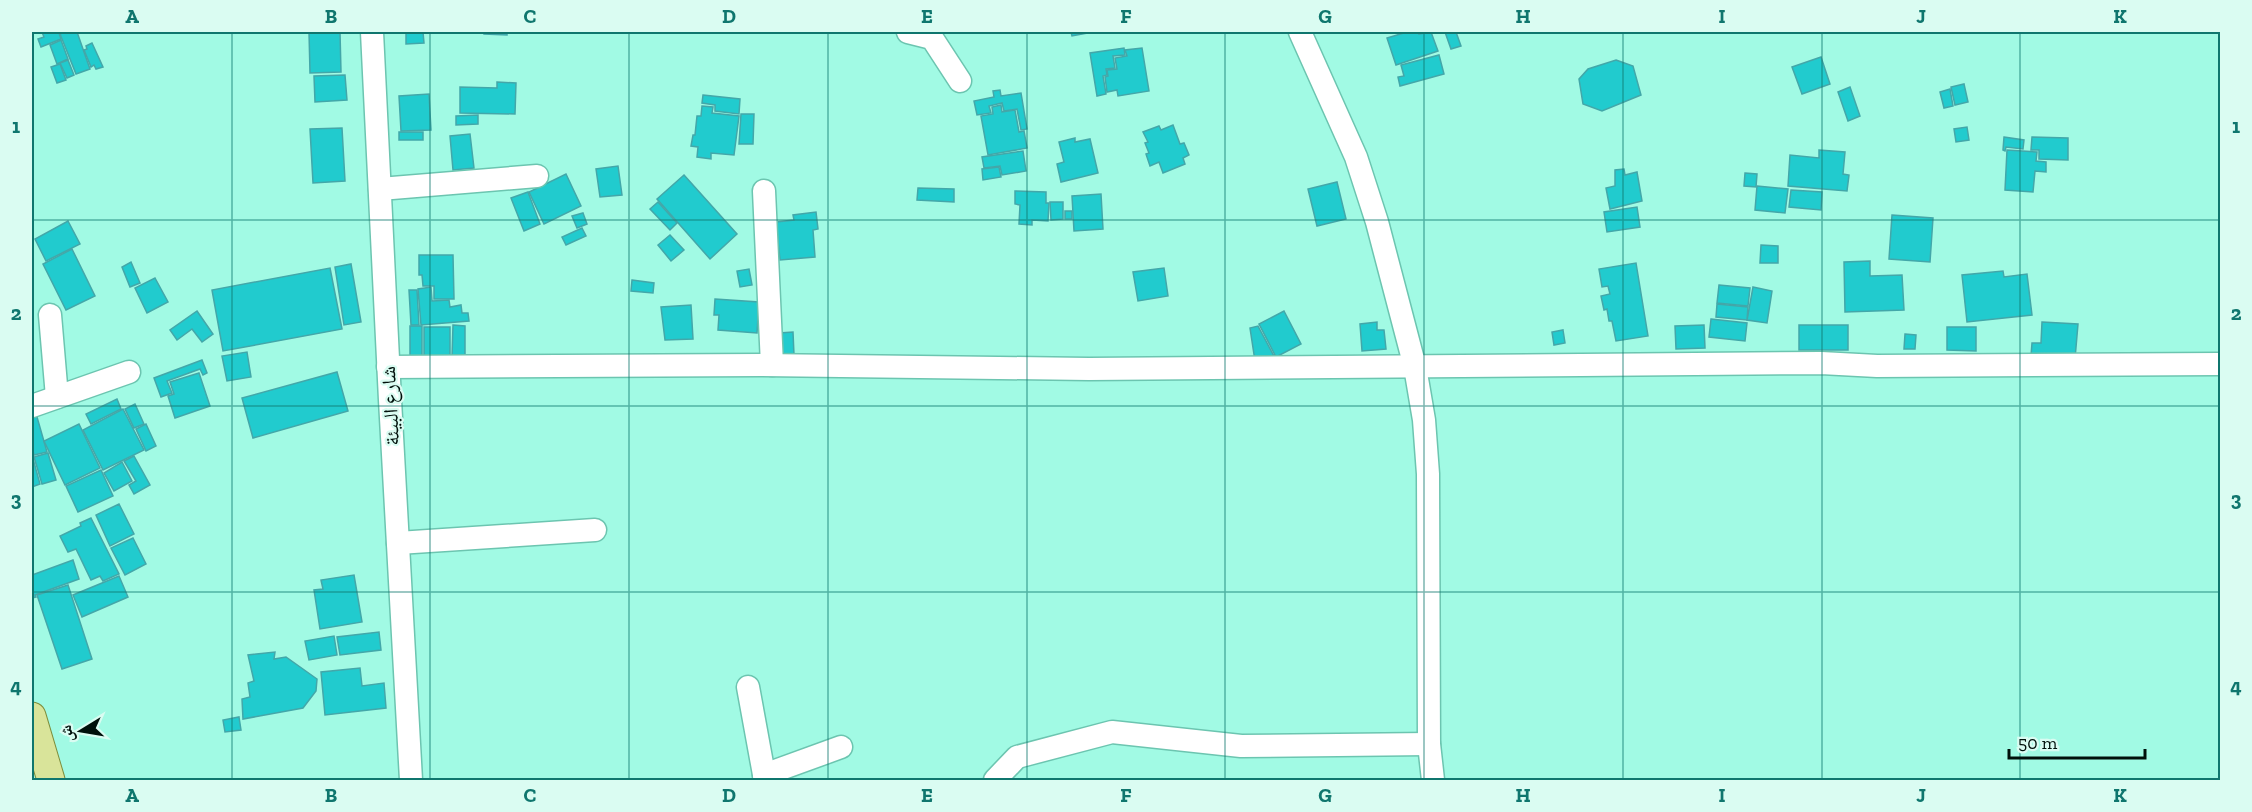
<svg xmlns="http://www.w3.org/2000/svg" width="2252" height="812" font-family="'Zilla Slab','Noto Naskh Arabic',serif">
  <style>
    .building { fill: #21cbce; stroke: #43a7a9; stroke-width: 1.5 }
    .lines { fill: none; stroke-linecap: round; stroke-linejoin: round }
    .minor-casing { stroke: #6cc5b0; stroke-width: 25 }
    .major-casing { stroke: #7d8e3c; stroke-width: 29 }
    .minor { stroke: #fff; stroke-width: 22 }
    .major { stroke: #d9e49a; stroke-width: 27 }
    .grid { fill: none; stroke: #0f766e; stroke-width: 1.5; stroke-opacity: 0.55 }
    .labels { text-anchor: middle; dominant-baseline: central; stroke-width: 4.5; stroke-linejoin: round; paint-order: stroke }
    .street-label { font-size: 20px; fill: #00100b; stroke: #dafcf2 }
    .neatline { fill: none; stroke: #0f766e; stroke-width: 2 }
    .grid-label { font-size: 20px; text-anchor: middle; font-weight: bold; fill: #0f766e }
  </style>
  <rect width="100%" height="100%" fill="#a1fae4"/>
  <g class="building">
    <path d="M 42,32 L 62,32 L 59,33 L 61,39 L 41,47 L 38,39 L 44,37 Z"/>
    <path d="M 65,32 L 77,32 L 90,69 L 76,74 L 60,34 Z"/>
    <path d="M 309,32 L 340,32 L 341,72 L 310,73 Z"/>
    <path d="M 406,32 L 423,32 L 424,43 L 406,44 Z"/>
    <path d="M 484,32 L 507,32 L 507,35 L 484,34 Z"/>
    <path d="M 1071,32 L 1093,32 L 1072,36 Z"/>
    <path d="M 1407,32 L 1419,32 L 1419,34 L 1431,32 L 1438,51 L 1396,65 L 1387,38 Z"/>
    <path d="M 1445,32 L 1456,32 L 1461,46 L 1451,49 Z"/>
    <path d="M 61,40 L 68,59 L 57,64 L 50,45 Z"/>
    <path d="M 92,43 L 103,67 L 96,69 L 94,65 L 91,67 L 84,50 L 87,49 L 86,46 Z"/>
    <path d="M 1124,48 L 1125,55 L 1113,56 L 1115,68 L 1106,69 L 1107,75 L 1103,76 L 1106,94 L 1097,96 L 1090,53 Z"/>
    <path d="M 1142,48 L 1149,91 L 1118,96 L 1117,90 L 1107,92 L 1105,77 L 1108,76 L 1107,70 L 1117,69 L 1115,58 L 1127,56 L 1125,50 Z"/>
    <path d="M 1439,55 L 1444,74 L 1400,86 L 1398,77 L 1404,76 L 1401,65 Z"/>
    <path d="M 1821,57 L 1830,84 L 1802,94 L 1792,67 Z"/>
    <path d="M 68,60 L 74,75 L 67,78 L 60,63 Z"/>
    <path d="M 1616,60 L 1633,66 L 1641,95 L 1602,111 L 1583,104 L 1579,79 L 1588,69 Z"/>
    <path d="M 60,64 L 66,80 L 57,83 L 51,67 Z"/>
    <path d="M 345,75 L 347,100 L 315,102 L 314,76 Z"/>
    <path d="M 497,82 L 516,83 L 515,114 L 460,113 L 460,87 L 497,88 Z"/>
    <path d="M 1964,84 L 1968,102 L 1955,105 L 1951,87 Z"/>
    <path d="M 1850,87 L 1860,116 L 1848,121 L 1838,92 Z"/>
    <path d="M 1950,89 L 1953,106 L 1944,108 L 1940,92 Z"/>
    <path d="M 1000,90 L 1001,96 L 1021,93 L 1027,129 L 1021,130 L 1017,109 L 1004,111 L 1002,103 L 989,106 L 991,113 L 977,115 L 974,101 L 994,97 L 993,91 Z"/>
    <path d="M 429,94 L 431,130 L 401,131 L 399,96 Z"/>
    <path d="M 703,95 L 740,99 L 739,114 L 715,111 L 715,105 L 702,103 Z"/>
    <path d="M 1001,105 L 1002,112 L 1015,110 L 1019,132 L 1024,131 L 1027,148 L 988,155 L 981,116 L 993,114 L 992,107 Z"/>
    <path d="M 702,106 L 713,107 L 712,113 L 739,116 L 734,155 L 711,153 L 711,159 L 697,157 L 698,147 L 691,146 L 693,135 L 695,135 L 697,116 L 701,116 Z"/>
    <path d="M 741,114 L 754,114 L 753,144 L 739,144 Z"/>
    <path d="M 478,115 L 478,124 L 456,125 L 456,116 Z"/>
    <path d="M 1173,125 L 1180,144 L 1184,143 L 1189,155 L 1183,158 L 1185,164 L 1163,173 L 1159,162 L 1150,166 L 1146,154 L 1149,153 L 1145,143 L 1148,142 L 1143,132 L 1159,126 L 1161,130 Z"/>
    <path d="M 1967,127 L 1969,140 L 1956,142 L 1954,129 Z"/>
    <path d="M 342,128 L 345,181 L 313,183 L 310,129 Z"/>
    <rect x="399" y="132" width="24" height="8"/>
    <path d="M 470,134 L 474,168 L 453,170 L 450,136 Z"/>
    <path d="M 2004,137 L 2024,140 L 2023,149 L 2006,147 L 2005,151 L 2003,150 Z"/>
    <path d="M 2032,137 L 2068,138 L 2068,160 L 2039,159 L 2039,150 L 2031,150 Z"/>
    <path d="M 1075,138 L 1075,142 L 1090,139 L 1098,173 L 1061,182 L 1057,164 L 1064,162 L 1059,142 Z"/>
    <path d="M 1819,150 L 1845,152 L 1843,174 L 1849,175 L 1847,191 L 1788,186 L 1790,155 L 1819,158 Z"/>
    <path d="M 2007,150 L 2037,152 L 2036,161 L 2046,162 L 2046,172 L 2035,171 L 2033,192 L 2005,190 Z"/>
    <path d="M 1023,151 L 1026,171 L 1002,175 L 1000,166 L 984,168 L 982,157 Z"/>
    <path d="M 618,166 L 622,195 L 600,197 L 596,169 Z"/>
    <path d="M 999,167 L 1001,177 L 983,180 L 982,169 Z"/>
    <path d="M 1624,169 L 1625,175 L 1637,172 L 1642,201 L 1610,209 L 1606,188 L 1615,186 L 1615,170 Z"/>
    <path d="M 1745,173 L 1757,174 L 1756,187 L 1744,186 Z"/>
    <path d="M 566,174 L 581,206 L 544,224 L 529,192 Z"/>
    <path d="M 684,175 L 737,234 L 710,259 L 657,199 Z"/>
    <path d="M 1337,182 L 1346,219 L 1317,226 L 1308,189 Z"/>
    <path d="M 1757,186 L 1788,189 L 1785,213 L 1755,210 Z"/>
    <path d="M 918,188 L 954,189 L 954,202 L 917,200 Z"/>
    <path d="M 1791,190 L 1822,192 L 1821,210 L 1789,207 Z"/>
    <path d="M 1015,191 L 1046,192 L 1046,203 L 1049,203 L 1048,221 L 1032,220 L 1032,225 L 1019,224 L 1020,205 L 1015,204 Z"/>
    <path d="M 528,192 L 540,224 L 524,231 L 511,198 Z"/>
    <path d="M 1101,194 L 1103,229 L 1074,231 L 1072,196 Z"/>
    <path d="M 658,202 L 677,223 L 670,230 L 650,209 Z"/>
    <path d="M 1050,202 L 1063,202 L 1063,219 L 1051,220 Z"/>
    <path d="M 1637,207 L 1640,227 L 1607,232 L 1604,212 Z"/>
    <rect x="1065" y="211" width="7" height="8"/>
    <path d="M 816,212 L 818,229 L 813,230 L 815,257 L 780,260 L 776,222 L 794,220 L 793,215 Z"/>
    <path d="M 583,213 L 587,224 L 577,228 L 572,216 Z"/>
    <path d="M 1892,215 L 1933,218 L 1930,262 L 1889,259 Z"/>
    <path d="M 68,221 L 80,244 L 46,261 L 35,239 Z"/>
    <path d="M 582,228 L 586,236 L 566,245 L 562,237 Z"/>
    <path d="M 670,235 L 684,250 L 671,261 L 658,245 Z"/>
    <path d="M 1761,245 L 1778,246 L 1778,263 L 1760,263 Z"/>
    <path d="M 72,249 L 95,296 L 66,310 L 43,264 Z"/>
    <path d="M 419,255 L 453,255 L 454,299 L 434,299 L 434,286 L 423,286 L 422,275 L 419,275 Z"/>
    <path d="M 1870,261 L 1870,276 L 1902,275 L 1904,310 L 1845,312 L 1844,262 Z"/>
    <path d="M 131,262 L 140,283 L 130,287 L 122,267 Z"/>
    <path d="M 1636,263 L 1648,336 L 1616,341 L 1612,321 L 1609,321 L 1607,309 L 1604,310 L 1601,296 L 1610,294 L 1608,286 L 1602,287 L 1599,269 Z"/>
    <path d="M 351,264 L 361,322 L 344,325 L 335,267 Z"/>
    <path d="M 330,268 L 342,329 L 223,351 L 212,290 Z"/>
    <path d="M 1164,268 L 1168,296 L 1138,301 L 1133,272 Z"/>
    <path d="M 749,269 L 752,285 L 740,287 L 737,271 Z"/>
    <path d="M 2003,271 L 2004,277 L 2027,274 L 2032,315 L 1967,322 L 1962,275 Z"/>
    <path d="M 155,278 L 168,302 L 147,313 L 135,288 Z"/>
    <path d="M 632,280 L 654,283 L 653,293 L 631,291 Z"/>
    <path d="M 1719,285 L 1750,288 L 1748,306 L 1717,303 Z"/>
    <path d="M 431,287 L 432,301 L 449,300 L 450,307 L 461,305 L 462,313 L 468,313 L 469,321 L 421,325 L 418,289 Z"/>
    <path d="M 1753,287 L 1772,291 L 1767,323 L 1747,320 Z"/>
    <path d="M 409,290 L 417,290 L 419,325 L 411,325 Z"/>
    <path d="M 715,299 L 759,302 L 757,333 L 718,330 L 719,315 L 714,315 Z"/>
    <path d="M 1717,304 L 1748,307 L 1747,320 L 1716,317 Z"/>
    <path d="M 691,305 L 693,339 L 665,340 L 661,307 Z"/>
    <path d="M 197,311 L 213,334 L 202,342 L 192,329 L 177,340 L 170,330 Z"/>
    <path d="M 1284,311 L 1301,344 L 1276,357 L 1259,324 Z"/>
    <path d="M 1711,319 L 1747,323 L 1745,341 L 1709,337 Z"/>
    <path d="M 1377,322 L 1377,330 L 1384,330 L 1386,349 L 1362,351 L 1360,324 Z"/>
    <path d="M 2042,322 L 2078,324 L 2075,359 L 2031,356 L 2032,343 L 2041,343 Z"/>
    <path d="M 453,325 L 465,326 L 465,357 L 452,357 Z"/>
    <path d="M 1704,325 L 1705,348 L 1676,349 L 1675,326 Z"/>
    <rect x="1799" y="325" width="49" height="25"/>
    <rect x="410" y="326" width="12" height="31"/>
    <path d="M 1258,326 L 1276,360 L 1255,361 L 1250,328 Z"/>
    <rect x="424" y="327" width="26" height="31"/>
    <path d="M 1947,327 L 1976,327 L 1976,351 L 1947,350 Z"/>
    <path d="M 1563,330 L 1565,343 L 1554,345 L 1552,332 Z"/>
    <path d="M 793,332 L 794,355 L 780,355 L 779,333 Z"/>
    <path d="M 1905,334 L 1916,335 L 1915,349 L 1904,349 Z"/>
    <path d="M 247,352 L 251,377 L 227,381 L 222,356 Z"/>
    <path d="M 202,360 L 207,373 L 203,375 L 200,369 L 167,381 L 172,393 L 161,397 L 154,378 Z"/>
    <path d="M 337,372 L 348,411 L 253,438 L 242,398 Z"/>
    <path d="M 199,373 L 210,406 L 175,418 L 168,396 L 174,394 L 170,382 Z"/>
    <path d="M 117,399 L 121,409 L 91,424 L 86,414 Z"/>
    <path d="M 135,404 L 144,424 L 134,428 L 125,409 Z"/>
    <path d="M 123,409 L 144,450 L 103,470 L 83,430 Z"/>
    <path d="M 35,410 L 47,452 L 34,455 L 32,447 L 32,411 Z"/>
    <path d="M 79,424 L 100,468 L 65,485 L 44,441 Z"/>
    <path d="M 146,424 L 156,446 L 146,451 L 136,429 Z"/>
    <path d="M 48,453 L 56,480 L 42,484 L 34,457 Z"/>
    <path d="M 32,455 L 40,484 L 32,487 Z"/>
    <path d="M 134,456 L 150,485 L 134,494 L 129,485 L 136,481 L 124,461 Z"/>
    <path d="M 122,462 L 132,481 L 114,491 L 104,473 Z"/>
    <path d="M 101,470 L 113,496 L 78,512 L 66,486 Z"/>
    <path d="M 119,504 L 134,534 L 110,546 L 96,515 Z"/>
    <path d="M 91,518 L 119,574 L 103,581 L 100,576 L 91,580 L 76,549 L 68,552 L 60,536 L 81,526 L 80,523 Z"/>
    <path d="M 133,538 L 146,564 L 125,575 L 111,548 Z"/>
    <path d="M 73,560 L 79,579 L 35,595 L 36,597 L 32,598 L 32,575 Z"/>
    <path d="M 354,575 L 362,622 L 320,629 L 314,590 L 323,589 L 321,580 Z"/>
    <path d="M 119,576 L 128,597 L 82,617 L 73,595 Z"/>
    <path d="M 68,585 L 92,659 L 62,669 L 37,595 Z"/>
    <path d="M 379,632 L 381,650 L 340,655 L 337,637 Z"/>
    <path d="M 334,636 L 337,655 L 309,660 L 305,641 Z"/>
    <path d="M 275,652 L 274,659 L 286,657 L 317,679 L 316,691 L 303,708 L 243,719 L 242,699 L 250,697 L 248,683 L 254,681 L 248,655 Z"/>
    <path d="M 360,668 L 362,686 L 384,683 L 386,708 L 325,715 L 321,672 Z"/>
    <path d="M 239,717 L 241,730 L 225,732 L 223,720 Z"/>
  </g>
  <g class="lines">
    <defs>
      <g id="minor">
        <path d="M 372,32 L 390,400 L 411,780"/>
        <path d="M 908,32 L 932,38 L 960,81"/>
        <path d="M 1300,32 L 1356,157 L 1377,222 L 1415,367 L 1424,420 L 1428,474 L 1429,744 L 1433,780"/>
        <path d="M 380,189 L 537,176"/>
        <path d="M 764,191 L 772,365"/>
        <path d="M 50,315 L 57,397"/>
        <path d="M 388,367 L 761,365 L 1089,369 L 1821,363 L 1877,366 L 2220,364"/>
        <path d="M 32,406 L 129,372"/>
        <path d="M 398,543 L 595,530"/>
        <path d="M 748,687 L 765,780"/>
        <path d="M 764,775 L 841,747"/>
        <path d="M 995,780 L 1017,757 L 1112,732 L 1241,746 L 1429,744"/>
      </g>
      <path id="major" d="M 32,716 L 51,780"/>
    </defs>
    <use href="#minor" class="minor-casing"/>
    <use href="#major" class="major-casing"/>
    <use href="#minor" class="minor"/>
    <use href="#major" class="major"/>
  </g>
  <path class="grid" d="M 232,32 L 232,780M 430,32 L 430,780M 629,32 L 629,780M 828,32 L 828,780M 1027,32 L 1027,780M 1225,32 L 1225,780M 1424,32 L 1424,780M 1623,32 L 1623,780M 1822,32 L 1822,780M 2020,32 L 2020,780M 32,220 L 2220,220M 32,406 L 2220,406M 32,592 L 2220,592"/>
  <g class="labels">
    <g class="street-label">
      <text transform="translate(390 406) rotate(-93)">شارع البيئة</text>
    </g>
  </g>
  <rect width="2252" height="812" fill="none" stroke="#dafcf2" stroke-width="66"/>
  <g transform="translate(81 731) rotate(259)" stroke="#dafcf2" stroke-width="4.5" paint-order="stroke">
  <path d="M0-4.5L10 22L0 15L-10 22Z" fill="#00100b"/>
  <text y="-9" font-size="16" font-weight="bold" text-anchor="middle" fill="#00100b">ش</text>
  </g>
  <path d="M2009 749v9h136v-9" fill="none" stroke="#00100b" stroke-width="3"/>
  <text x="2018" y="749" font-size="18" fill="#00100b" stroke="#dafcf2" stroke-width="4.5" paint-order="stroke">50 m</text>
  <rect x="33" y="33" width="2186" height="746" class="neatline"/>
  <g class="grid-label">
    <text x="132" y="23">A</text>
    <text x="331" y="23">B</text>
    <text x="530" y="23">C</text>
    <text x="729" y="23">D</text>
    <text x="927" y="23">E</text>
    <text x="1126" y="23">F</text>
    <text x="1325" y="23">G</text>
    <text x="1523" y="23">H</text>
    <text x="1722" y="23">I</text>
    <text x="1921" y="23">J</text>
    <text x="2120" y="23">K</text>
    <text x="16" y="133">1</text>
    <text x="2236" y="133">1</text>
    <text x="16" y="320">2</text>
    <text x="2236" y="320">2</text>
    <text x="16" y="506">3</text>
    <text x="2236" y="506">3</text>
    <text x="16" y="693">4</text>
    <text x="2236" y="693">4</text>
    <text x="132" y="802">A</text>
    <text x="331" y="802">B</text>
    <text x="530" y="802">C</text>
    <text x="729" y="802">D</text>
    <text x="927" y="802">E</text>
    <text x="1126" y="802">F</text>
    <text x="1325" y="802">G</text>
    <text x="1523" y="802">H</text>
    <text x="1722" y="802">I</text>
    <text x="1921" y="802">J</text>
    <text x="2120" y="802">K</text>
  </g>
</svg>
